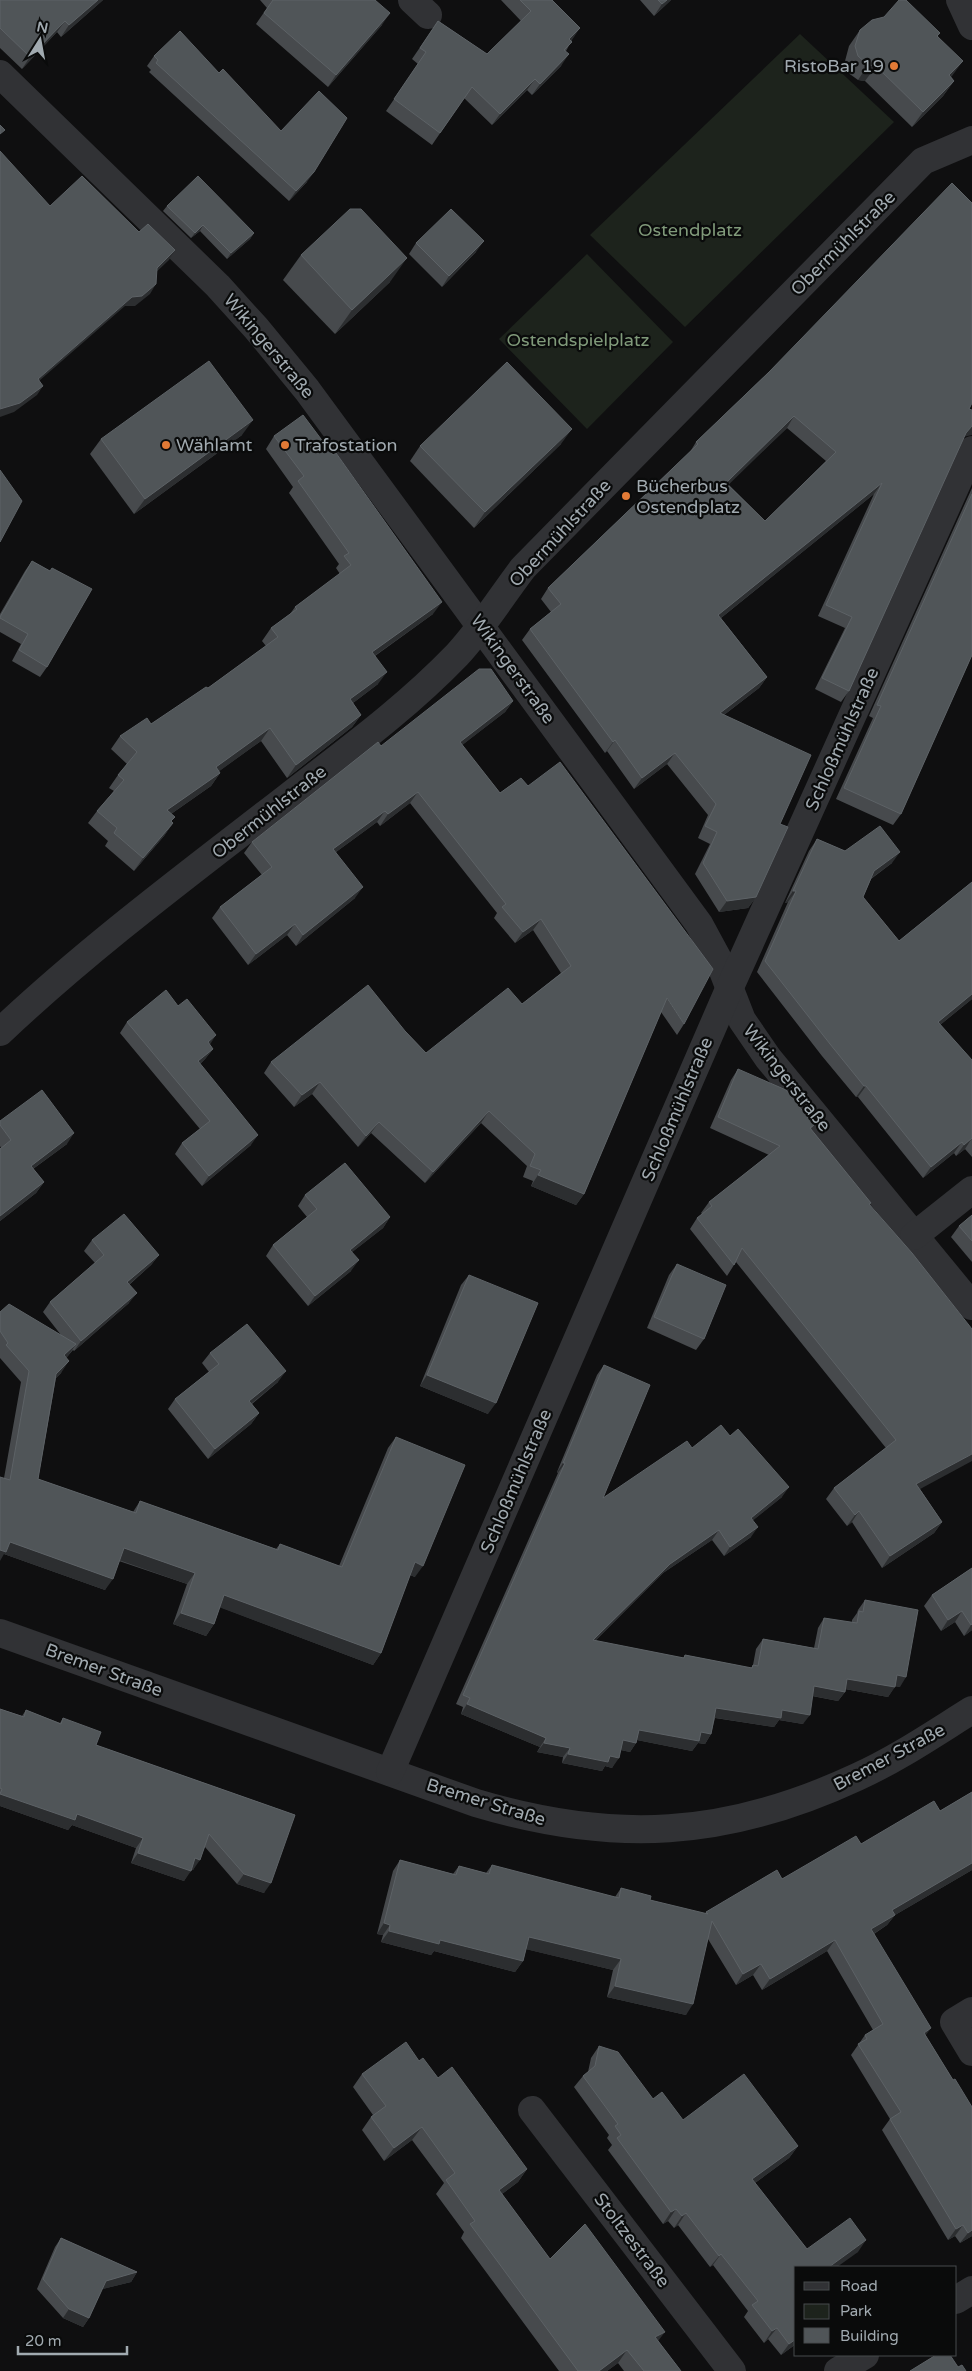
<svg xmlns="http://www.w3.org/2000/svg" width="972" height="2371" font-family="'Varela Round',sans-serif">
  <style>
    .green { fill: #1d231c }
    .lines { fill: none; stroke-linecap: round; stroke-linejoin: round }
    .minor { stroke: #313235; stroke-width: 28 }
    .wall { fill: #474a4d; fill-rule: evenodd }
    .shaded-wall { fill: #2c2e30 }
    .building { fill: #505558; stroke: #5d6266; fill-rule: evenodd }
    .poi-dot { fill: #e17a36; stroke: #0a0b0b; stroke-width: 2 }
    .labels { text-anchor: middle; dominant-baseline: central; stroke-width: 4.5; stroke-linejoin: round; paint-order: stroke }
    .poi-label { font-size: 18px; fill: #a1aab0; stroke: #0a0b0b; text-anchor: start }
    .park-label { font-size: 18px; fill: #809a7a; stroke: #0a0b0b }
    .street-label { font-size: 18px; fill: #a1aab0; stroke: #0a0b0b }
  </style>
  <rect width="100%" height="100%" fill="#0f0f10"/>
  <g class="green">
    <path d="M 800,34 L 894,122 L 685,327 L 590,235 Z"/>
    <path d="M 587,254 L 673,342 L 587,429 L 499,339 Z"/>
  </g>
  <g class="lines">
    <g class="minor">
      <path d="M 412,0 L 428,15"/>
      <path d="M 960,0 L 972,26"/>
      <path d="M 0,74 L 218,286 L 256,328 L 307,390 L 699,924 L 719,961 L 742,1020 L 768,1058 L 972,1306"/>
      <path d="M 0,1032 C 90,947 191,872 289,796 C 347,751 406,708 457,655 C 482,628 501,597 523,568 L 923,161 L 972,140"/>
      <path d="M 914,1236 L 972,1190"/>
      <path d="M 0,1633 L 476,1803 C 614,1844 726,1838 857,1777 C 897,1759 935,1733 972,1710"/>
      <path d="M 390,1772 L 730,987 L 972,450"/>
      <path d="M 972,2011 L 954,2022 L 972,2052"/>
      <path d="M 532,2110 L 732,2371"/>
      <path d="M 956,2300 L 972,2290"/>
      <path d="M 838,2371 L 865,2355"/>
    </g>
  </g>
  <g class="wall">
    <path d="M 0,0 L 103,0 L 61,37 L 57,32 L 22,69 L 0,48 Z"/>
    <path d="M 260,0 L 375,0 L 382,25 L 328,87 L 256,24 L 267,8 Z"/>
    <path d="M 501,0 L 552,0 L 572,40 L 566,51 L 561,66 L 532,95 L 527,90 L 492,125 L 464,98 L 432,145 L 386,111 L 418,64 L 412,59 L 438,21 L 487,54 L 521,21 Z"/>
    <path d="M 640,0 L 671,0 L 654,16 Z"/>
    <path d="M 860,30 L 938,36 L 951,77 L 954,81 L 943,96 L 912,127 L 865,81 L 858,80 L 847,72 L 845,61 L 849,46 Z"/>
    <path d="M 154,56 L 307,182 L 289,201 L 149,72 L 151,70 L 147,66 Z"/>
    <path d="M 167,206 L 254,233 L 250,239 L 227,259 L 200,231 L 191,238 L 163,211 Z"/>
    <path d="M 416,243 L 476,252 L 442,287 L 409,254 Z"/>
    <path d="M 301,255 L 390,282 L 335,334 L 283,280 Z"/>
    <path d="M 769,372 L 969,409 L 971,434 L 963,437 L 849,691 L 841,702 L 815,689 L 845,628 L 818,616 L 874,494 L 721,618 L 767,677 L 759,688 L 724,715 L 780,824 L 756,897 L 748,908 L 719,912 L 695,874 L 710,844 L 698,838 L 708,815 L 667,764 L 634,789 L 607,751 L 605,753 L 522,640 L 530,629 L 551,612 L 541,599 L 548,588 L 690,452 L 696,442 ZM 787,428 L 826,461 L 765,521 L 728,484 Z"/>
    <path d="M 242,435 L 134,514 L 90,454 L 101,439 Z"/>
    <path d="M 274,436 L 433,614 L 375,656 L 378,684 L 353,703 L 361,715 L 352,727 L 287,778 L 261,741 L 219,771 L 220,773 L 211,786 L 171,814 L 171,822 L 173,823 L 164,836 L 134,871 L 105,846 L 108,841 L 88,823 L 97,811 L 114,791 L 109,788 L 118,775 L 127,764 L 111,749 L 120,736 L 151,724 L 208,688 L 266,646 L 262,641 L 271,628 L 290,614 L 295,607 L 340,574 L 336,568 L 339,564 L 289,493 L 293,487 L 266,449 Z"/>
    <path d="M 561,444 L 474,528 L 410,461 L 420,446 Z"/>
    <path d="M 972,488 L 972,655 L 901,814 L 893,825 L 836,799 L 873,718 L 869,716 Z"/>
    <path d="M 32,561 L 50,571 L 47,667 L 40,677 L 12,661 L 21,644 L 0,632 L 0,614 L 25,571 Z"/>
    <path d="M 513,701 L 505,712 L 462,745 L 500,793 L 521,778 L 684,1024 L 677,1035 L 661,1012 L 584,1194 L 576,1205 L 531,1186 L 533,1181 L 523,1177 L 527,1166 L 481,1123 L 425,1183 L 371,1133 L 358,1147 L 312,1094 L 294,1107 L 264,1073 L 271,1062 L 405,1031 L 426,1053 L 522,1004 L 561,973 L 533,930 L 515,943 L 494,918 L 497,913 L 410,803 L 380,826 L 377,822 L 336,852 L 355,898 L 296,946 L 287,935 L 248,965 L 212,918 L 220,907 L 262,875 L 244,853 L 252,842 L 381,746 Z"/>
    <path d="M 817,839 L 845,851 L 892,863 L 871,879 L 863,897 L 899,941 L 972,882 L 972,999 L 940,1025 L 972,1060 L 972,1157 L 965,1149 L 956,1156 L 954,1153 L 923,1178 L 858,1097 L 856,1097 L 822,1056 L 757,972 L 788,902 L 785,903 L 809,851 Z"/>
    <path d="M 127,1022 L 210,1045 L 213,1049 L 205,1059 L 200,1064 L 251,1145 L 202,1186 L 175,1154 L 182,1143 L 200,1129 L 120,1033 Z"/>
    <path d="M 738,1069 L 814,1125 L 811,1129 L 869,1205 L 920,1489 L 942,1522 L 934,1533 L 882,1568 L 852,1522 L 847,1526 L 826,1499 L 834,1488 L 886,1448 L 736,1262 L 734,1265 L 727,1276 L 690,1229 L 697,1218 L 702,1214 L 701,1213 L 709,1202 L 769,1155 L 710,1128 L 731,1080 Z"/>
    <path d="M 0,1121 L 67,1144 L 33,1169 L 44,1182 L 36,1193 L 0,1221 L 0,1149 L 1,1148 L 0,1146 Z"/>
    <path d="M 305,1195 L 390,1217 L 383,1228 L 352,1252 L 351,1271 L 308,1306 L 266,1256 L 273,1245 L 307,1217 L 298,1206 Z"/>
    <path d="M 972,1215 L 972,1262 L 951,1237 L 959,1226 Z"/>
    <path d="M 92,1240 L 159,1255 L 151,1265 L 129,1285 L 129,1303 L 74,1351 L 73,1350 L 66,1358 L 61,1373 L 56,1378 L 38,1479 L 133,1512 L 140,1501 L 276,1549 L 280,1544 L 339,1566 L 388,1448 L 396,1437 L 415,1577 L 410,1575 L 381,1653 L 373,1665 L 220,1607 L 214,1624 L 206,1636 L 173,1624 L 187,1584 L 119,1561 L 105,1590 L 4,1554 L 4,1478 L 21,1382 L 0,1358 L 0,1312 L 61,1335 L 43,1312 L 50,1302 L 95,1263 L 84,1251 Z"/>
    <path d="M 677,1264 L 704,1339 L 696,1350 L 647,1328 L 669,1275 Z"/>
    <path d="M 469,1275 L 488,1414 L 420,1386 L 461,1285 Z"/>
    <path d="M 210,1353 L 278,1382 L 252,1404 L 259,1413 L 251,1424 L 208,1459 L 168,1409 L 175,1399 L 209,1372 L 202,1363 Z"/>
    <path d="M 604,1365 L 603,1498 L 692,1448 L 730,1436 L 782,1497 L 753,1520 L 751,1537 L 724,1556 L 712,1540 L 663,1573 L 595,1641 L 683,1658 L 685,1655 L 751,1668 L 753,1665 L 756,1649 L 763,1639 L 814,1648 L 818,1628 L 824,1618 L 852,1623 L 852,1620 L 857,1613 L 858,1610 L 865,1600 L 900,1687 L 895,1686 L 888,1697 L 845,1689 L 845,1692 L 838,1701 L 812,1696 L 803,1724 L 779,1720 L 774,1727 L 715,1718 L 711,1734 L 705,1744 L 698,1743 L 692,1751 L 637,1740 L 636,1743 L 630,1752 L 621,1750 L 612,1768 L 605,1766 L 602,1771 L 562,1763 L 563,1757 L 537,1752 L 540,1747 L 461,1714 L 463,1707 L 456,1704 L 558,1473 L 557,1472 L 597,1375 Z"/>
    <path d="M 972,1568 L 972,1630 L 964,1636 L 955,1622 L 941,1631 L 924,1606 L 932,1595 Z"/>
    <path d="M 0,1709 L 22,1716 L 26,1710 L 60,1723 L 63,1718 L 96,1745 L 295,1815 L 264,1893 L 237,1884 L 205,1847 L 193,1870 L 191,1869 L 184,1881 L 131,1863 L 136,1848 L 72,1825 L 68,1830 L 0,1806 Z"/>
    <path d="M 972,1792 L 972,1870 L 895,1915 L 887,1925 L 874,1934 L 926,2036 L 953,2080 L 972,2107 L 972,2236 L 960,2243 L 955,2236 L 948,2240 L 882,2130 L 890,2119 L 851,2055 L 865,2035 L 873,2030 L 827,1951 L 762,1990 L 753,1975 L 736,1985 L 708,1939 L 686,2015 L 607,1997 L 613,1970 L 526,1949 L 523,1961 L 515,1972 L 434,1951 L 431,1955 L 381,1942 L 383,1935 L 377,1934 L 393,1871 L 400,1860 L 453,1874 L 459,1866 L 486,1873 L 492,1865 L 615,1897 L 621,1888 L 650,1900 L 705,1914 L 706,1912 L 861,1844 L 940,1811 Z"/>
    <path d="M 599,2046 L 653,2099 L 683,2120 L 798,2146 L 789,2158 L 755,2183 L 807,2249 L 858,2252 L 796,2267 L 796,2344 L 781,2355 L 768,2339 L 764,2343 L 744,2317 L 748,2311 L 713,2265 L 710,2267 L 678,2225 L 674,2228 L 668,2221 L 663,2224 L 608,2150 L 612,2145 L 607,2138 L 609,2135 L 574,2087 L 583,2076 L 588,2072 L 591,2058 Z"/>
    <path d="M 419,2061 L 438,2078 L 527,2169 L 518,2182 L 502,2194 L 550,2259 L 658,2341 L 681,2371 L 624,2371 L 618,2363 L 607,2371 L 559,2371 L 461,2238 L 464,2232 L 436,2194 L 444,2183 L 412,2140 L 384,2161 L 362,2130 L 371,2117 L 373,2115 L 353,2087 L 362,2074 Z"/>
    <path d="M 61,2238 L 137,2272 L 131,2282 L 102,2289 L 89,2318 L 83,2327 L 63,2318 L 37,2289 L 55,2247 Z"/>
  </g>
  <g class="shaded-wall">
    <path d="M 98,0 L 103,0 L 61,37 L 69,25 Z"/>
    <path d="M 667,0 L 671,0 L 654,16 L 662,4 Z"/>
    <path d="M 390,13 L 382,25 L 328,87 L 336,75 Z"/>
    <path d="M 65,21 L 57,32 L 22,69 L 30,57 Z"/>
    <path d="M 580,28 L 572,40 L 561,51 L 569,39 Z"/>
    <path d="M 569,54 L 561,66 L 532,95 L 540,84 Z"/>
    <path d="M 963,61 L 952,76 L 939,91 L 949,75 Z"/>
    <path d="M 868,65 L 876,66 L 865,81 L 858,80 Z"/>
    <path d="M 535,79 L 527,90 L 492,125 L 500,114 Z"/>
    <path d="M 954,81 L 943,96 L 912,127 L 923,112 Z"/>
    <path d="M 314,172 L 307,182 L 289,201 L 296,191 Z"/>
    <path d="M 203,225 L 200,231 L 191,238 L 195,233 Z"/>
    <path d="M 254,233 L 250,239 L 227,259 L 231,253 Z"/>
    <path d="M 484,241 L 476,252 L 442,287 L 449,276 Z"/>
    <path d="M 175,250 L 169,260 L 150,278 L 157,268 Z"/>
    <path d="M 407,258 L 390,282 L 335,334 L 352,310 Z"/>
    <path d="M 156,284 L 150,294 L 135,306 L 125,306 L 31,388 L 38,379 L 132,297 Z"/>
    <path d="M 43,386 L 37,395 L 14,412 L 0,417 L 0,409 Z"/>
    <path d="M 794,416 L 787,428 L 719,494 L 726,483 Z"/>
    <path d="M 253,420 L 242,435 L 134,514 L 145,499 Z"/>
    <path d="M 971,426 L 972,426 L 972,435 L 963,437 L 966,433 Z"/>
    <path d="M 572,429 L 561,444 L 474,528 L 485,512 Z"/>
    <path d="M 882,483 L 874,494 L 711,626 L 718,615 Z"/>
    <path d="M 442,602 L 433,614 L 363,664 L 372,652 Z"/>
    <path d="M 387,672 L 378,684 L 341,712 L 350,699 Z"/>
    <path d="M 767,677 L 759,688 L 712,724 L 720,713 Z"/>
    <path d="M 513,701 L 505,712 L 452,753 L 460,742 Z"/>
    <path d="M 361,715 L 352,727 L 287,778 L 296,765 Z"/>
    <path d="M 270,728 L 261,741 L 207,780 L 216,767 Z"/>
    <path d="M 615,740 L 607,751 L 605,753 L 613,742 Z"/>
    <path d="M 675,753 L 667,764 L 634,789 L 642,778 Z"/>
    <path d="M 220,773 L 211,786 L 158,823 L 167,810 Z"/>
    <path d="M 418,792 L 410,803 L 380,826 L 388,814 Z"/>
    <path d="M 385,811 L 377,822 L 325,860 L 333,849 Z"/>
    <path d="M 173,823 L 164,836 L 134,871 L 143,858 Z"/>
    <path d="M 900,852 L 892,863 L 866,882 L 874,871 Z"/>
    <path d="M 363,887 L 355,898 L 296,946 L 303,935 Z"/>
    <path d="M 793,891 L 796,891 L 788,902 L 785,903 Z"/>
    <path d="M 756,897 L 748,908 L 719,912 L 727,901 Z"/>
    <path d="M 541,919 L 533,930 L 515,943 L 523,932 Z"/>
    <path d="M 295,924 L 287,935 L 248,965 L 256,954 Z"/>
    <path d="M 972,994 L 972,999 L 930,1033 L 938,1022 Z"/>
    <path d="M 216,1035 L 209,1046 L 208,1042 Z"/>
    <path d="M 213,1049 L 205,1059 L 190,1072 L 198,1061 Z"/>
    <path d="M 320,1082 L 312,1094 L 294,1107 L 302,1095 Z"/>
    <path d="M 864,1086 L 866,1086 L 858,1097 L 856,1097 Z"/>
    <path d="M 489,1111 L 481,1123 L 425,1183 L 433,1172 Z"/>
    <path d="M 379,1122 L 371,1133 L 358,1147 L 366,1136 Z"/>
    <path d="M 74,1133 L 67,1144 L 23,1176 L 31,1166 Z"/>
    <path d="M 258,1135 L 251,1145 L 202,1186 L 209,1176 Z"/>
    <path d="M 972,1138 L 965,1149 L 956,1156 L 964,1145 Z"/>
    <path d="M 962,1142 L 954,1153 L 923,1178 L 931,1167 Z"/>
    <path d="M 538,1175 L 584,1194 L 576,1205 L 531,1186 Z"/>
    <path d="M 44,1182 L 36,1193 L 0,1221 L 0,1216 Z"/>
    <path d="M 390,1217 L 383,1228 L 342,1260 L 350,1250 Z"/>
    <path d="M 159,1255 L 151,1265 L 119,1293 L 127,1282 Z"/>
    <path d="M 359,1260 L 351,1271 L 308,1306 L 315,1296 Z"/>
    <path d="M 137,1293 L 129,1303 L 74,1351 L 81,1341 Z"/>
    <path d="M 76,1344 L 68,1356 L 56,1367 L 64,1355 Z"/>
    <path d="M 69,1361 L 61,1373 L 48,1385 L 56,1374 Z"/>
    <path d="M 286,1371 L 278,1382 L 242,1411 L 249,1401 Z"/>
    <path d="M 427,1375 L 496,1403 L 488,1414 L 420,1386 Z"/>
    <path d="M 259,1413 L 251,1424 L 208,1459 L 215,1449 Z"/>
    <path d="M 972,1454 L 972,1461 L 909,1495 L 916,1484 Z"/>
    <path d="M 563,1463 L 565,1463 L 558,1473 L 557,1472 Z"/>
    <path d="M 789,1487 L 782,1497 L 745,1527 L 751,1518 Z"/>
    <path d="M 859,1511 L 852,1522 L 847,1526 L 855,1515 Z"/>
    <path d="M 942,1522 L 934,1533 L 882,1568 L 890,1556 Z"/>
    <path d="M 758,1527 L 751,1537 L 724,1556 L 730,1547 Z"/>
    <path d="M 719,1530 L 712,1540 L 663,1573 L 586,1650 L 593,1640 L 670,1564 Z"/>
    <path d="M 10,1542 L 113,1579 L 105,1590 L 4,1554 L 0,1561 L 0,1550 Z"/>
    <path d="M 124,1548 L 195,1573 L 187,1584 L 116,1559 Z"/>
    <path d="M 415,1562 L 423,1566 L 415,1577 L 407,1574 Z"/>
    <path d="M 224,1595 L 381,1653 L 373,1665 L 216,1606 Z"/>
    <path d="M 962,1611 L 955,1622 L 941,1631 L 948,1620 Z"/>
    <path d="M 181,1613 L 214,1624 L 206,1636 L 173,1624 Z"/>
    <path d="M 972,1624 L 972,1630 L 964,1636 L 971,1625 Z"/>
    <path d="M 897,1675 L 906,1677 L 900,1687 L 890,1685 Z"/>
    <path d="M 847,1679 L 895,1687 L 888,1697 L 840,1688 Z"/>
    <path d="M 814,1686 L 845,1692 L 838,1701 L 808,1695 Z"/>
    <path d="M 467,1704 L 546,1738 L 540,1747 L 461,1714 Z"/>
    <path d="M 716,1708 L 782,1710 L 810,1715 L 803,1724 L 779,1720 L 774,1727 L 710,1717 Z"/>
    <path d="M 639,1730 L 701,1732 L 711,1734 L 705,1744 L 698,1743 L 692,1751 L 632,1739 Z"/>
    <path d="M 623,1740 L 636,1743 L 630,1752 L 616,1749 Z"/>
    <path d="M 544,1743 L 570,1748 L 563,1757 L 537,1752 Z"/>
    <path d="M 568,1754 L 610,1756 L 619,1758 L 612,1768 L 605,1766 L 602,1771 L 562,1763 Z"/>
    <path d="M 0,1794 L 77,1814 L 143,1838 L 136,1848 L 72,1825 L 68,1830 L 0,1806 Z"/>
    <path d="M 138,1853 L 191,1871 L 184,1881 L 131,1863 Z"/>
    <path d="M 195,1858 L 200,1860 L 193,1870 L 188,1868 Z"/>
    <path d="M 972,1863 L 972,1870 L 895,1915 L 887,1925 L 864,1940 L 871,1929 L 892,1910 Z"/>
    <path d="M 244,1874 L 271,1883 L 264,1893 L 237,1884 Z"/>
    <path d="M 384,1923 L 390,1925 L 383,1935 L 377,1934 Z"/>
    <path d="M 389,1931 L 440,1940 L 523,1961 L 515,1972 L 434,1951 L 431,1955 L 381,1942 Z"/>
    <path d="M 529,1937 L 621,1959 L 613,1970 L 521,1948 Z"/>
    <path d="M 835,1940 L 827,1951 L 762,1990 L 770,1979 Z"/>
    <path d="M 761,1964 L 753,1975 L 736,1985 L 743,1974 Z"/>
    <path d="M 615,1986 L 693,2004 L 686,2015 L 607,1997 Z"/>
    <path d="M 931,2028 L 923,2039 L 924,2033 Z"/>
    <path d="M 422,2127 L 412,2140 L 384,2161 L 394,2148 Z"/>
    <path d="M 798,2146 L 789,2158 L 744,2191 L 752,2179 Z"/>
    <path d="M 527,2169 L 518,2182 L 490,2203 L 499,2190 Z"/>
    <path d="M 676,2209 L 668,2221 L 663,2224 L 671,2212 Z"/>
    <path d="M 686,2213 L 678,2225 L 674,2228 L 682,2216 Z"/>
    <path d="M 963,2225 L 955,2236 L 948,2240 L 956,2229 Z"/>
    <path d="M 972,2230 L 972,2236 L 960,2243 L 968,2233 Z"/>
    <path d="M 866,2240 L 858,2252 L 837,2267 L 829,2267 Z"/>
    <path d="M 721,2254 L 713,2265 L 710,2267 L 719,2256 Z"/>
    <path d="M 137,2272 L 131,2282 L 99,2290 L 106,2281 Z"/>
    <path d="M 69,2309 L 89,2318 L 83,2327 L 63,2318 Z"/>
    <path d="M 777,2328 L 768,2339 L 764,2343 L 772,2331 Z"/>
    <path d="M 665,2332 L 655,2345 L 655,2337 Z"/>
    <path d="M 796,2339 L 796,2344 L 781,2355 L 789,2344 Z"/>
    <path d="M 627,2350 L 618,2363 L 607,2371 L 599,2371 Z"/>
  </g>
  <g class="building">
    <path d="M 0,0 L 98,0 L 69,25 L 65,21 L 30,57 L 0,28 Z"/>
    <path d="M 273,0 L 375,0 L 390,13 L 336,75 L 264,13 Z"/>
    <path d="M 520,0 L 552,0 L 580,28 L 569,39 L 572,42 L 564,50 L 569,54 L 540,84 L 535,79 L 500,114 L 472,87 L 440,133 L 394,99 L 426,52 L 420,48 L 438,21 L 487,54 L 531,11 Z"/>
    <path d="M 658,0 L 667,0 L 662,4 Z"/>
    <path d="M 899,0 L 906,0 L 940,33 L 937,36 L 963,61 L 949,75 L 954,81 L 923,112 L 876,66 L 868,65 L 858,56 L 855,46 L 860,30 L 872,20 L 884,17 Z"/>
    <path d="M 180,31 L 219,73 L 223,69 L 281,131 L 319,91 L 347,118 L 314,172 L 296,191 L 156,63 L 158,60 L 154,56 Z"/>
    <path d="M 0,125 L 5,130 L 0,134 Z"/>
    <path d="M 0,151 L 50,206 L 82,176 L 139,232 L 148,224 L 175,250 L 157,268 L 156,284 L 142,296 L 132,297 L 38,379 L 43,386 L 20,403 L 0,409 Z"/>
    <path d="M 198,176 L 254,233 L 231,253 L 203,225 L 195,233 L 167,206 Z"/>
    <path d="M 952,183 L 972,203 L 972,403 L 969,409 L 972,410 L 972,426 L 966,433 L 849,691 L 822,678 L 852,617 L 826,605 L 882,483 L 718,615 L 767,677 L 720,713 L 811,755 L 780,824 L 788,827 L 756,897 L 727,901 L 703,863 L 717,832 L 705,826 L 716,804 L 675,753 L 642,778 L 615,740 L 613,742 L 530,629 L 561,604 L 548,588 L 698,444 L 696,442 L 769,372 ZM 794,416 L 836,452 L 765,521 L 726,483 Z"/>
    <path d="M 350,209 L 361,209 L 407,258 L 352,310 L 301,255 Z"/>
    <path d="M 451,209 L 484,241 L 449,276 L 416,243 Z"/>
    <path d="M 209,361 L 253,420 L 145,499 L 101,439 Z"/>
    <path d="M 507,362 L 572,429 L 485,512 L 420,446 Z"/>
    <path d="M 303,415 L 333,455 L 336,453 L 442,602 L 372,652 L 387,672 L 350,699 L 361,715 L 296,765 L 270,728 L 216,767 L 220,773 L 167,810 L 175,817 L 171,821 L 173,823 L 143,858 L 114,833 L 117,828 L 97,811 L 124,780 L 118,775 L 137,752 L 120,736 L 147,718 L 151,724 L 206,687 L 208,688 L 278,637 L 271,628 L 297,609 L 295,607 L 351,565 L 344,556 L 349,553 L 298,481 L 304,476 L 274,436 Z"/>
    <path d="M 0,470 L 22,501 L 0,542 Z"/>
    <path d="M 972,494 L 972,655 L 901,814 L 844,788 L 881,706 L 877,705 Z"/>
    <path d="M 32,561 L 50,571 L 52,568 L 92,589 L 47,667 L 19,650 L 28,634 L 0,618 L 0,617 Z"/>
    <path d="M 479,669 L 491,669 L 513,701 L 460,742 L 500,793 L 521,778 L 528,786 L 560,762 L 713,969 L 684,1024 L 667,998 L 584,1194 L 538,1175 L 541,1170 L 530,1166 L 535,1154 L 489,1111 L 433,1172 L 379,1122 L 366,1136 L 320,1082 L 302,1095 L 271,1062 L 368,985 L 405,1031 L 426,1053 L 508,988 L 522,1004 L 571,966 L 541,919 L 523,932 L 502,907 L 506,904 L 418,792 L 388,814 L 385,811 L 333,849 L 363,887 L 303,935 L 295,924 L 256,954 L 220,907 L 272,867 L 252,842 L 378,742 L 381,746 Z"/>
    <path d="M 880,826 L 900,852 L 874,871 L 863,897 L 899,941 L 972,882 L 972,994 L 938,1022 L 972,1060 L 972,1138 L 964,1145 L 962,1142 L 931,1167 L 866,1086 L 864,1086 L 830,1044 L 765,961 L 796,891 L 793,891 L 817,839 L 845,851 Z"/>
    <path d="M 166,990 L 178,1006 L 187,999 L 216,1035 L 208,1042 L 213,1049 L 198,1061 L 258,1135 L 209,1176 L 182,1143 L 210,1121 L 127,1022 Z"/>
    <path d="M 738,1069 L 786,1090 L 814,1125 L 810,1128 L 871,1203 L 869,1204 L 912,1253 L 972,1329 L 972,1454 L 916,1484 L 942,1522 L 890,1556 L 859,1511 L 855,1515 L 834,1488 L 896,1440 L 742,1248 L 734,1265 L 697,1218 L 712,1206 L 709,1202 L 780,1146 L 718,1117 Z"/>
    <path d="M 42,1090 L 74,1133 L 31,1166 L 44,1182 L 0,1216 L 0,1149 L 11,1140 L 0,1125 L 0,1121 Z"/>
    <path d="M 345,1163 L 390,1217 L 350,1250 L 359,1260 L 315,1296 L 273,1245 L 317,1209 L 305,1195 Z"/>
    <path d="M 124,1214 L 159,1255 L 127,1282 L 137,1293 L 81,1341 L 50,1302 L 104,1255 L 92,1240 Z"/>
    <path d="M 972,1215 L 972,1241 L 959,1226 Z"/>
    <path d="M 677,1264 L 726,1285 L 704,1339 L 654,1317 Z"/>
    <path d="M 469,1275 L 538,1303 L 496,1403 L 427,1375 Z"/>
    <path d="M 9,1304 L 76,1344 L 64,1355 L 69,1361 L 56,1374 L 38,1479 L 136,1513 L 140,1501 L 278,1550 L 280,1544 L 342,1567 L 396,1437 L 465,1465 L 423,1566 L 415,1562 L 381,1653 L 224,1595 L 214,1624 L 181,1613 L 195,1573 L 124,1548 L 113,1579 L 10,1542 L 6,1552 L 0,1550 L 0,1477 L 10,1480 L 29,1371 L 6,1345 L 8,1343 L 0,1331 L 0,1312 Z"/>
    <path d="M 247,1324 L 286,1371 L 249,1401 L 259,1413 L 215,1449 L 175,1399 L 219,1364 L 210,1353 Z"/>
    <path d="M 604,1365 L 650,1385 L 603,1498 L 687,1441 L 692,1448 L 721,1425 L 730,1436 L 738,1429 L 789,1487 L 751,1518 L 758,1527 L 730,1547 L 719,1530 L 670,1564 L 593,1640 L 684,1658 L 685,1655 L 752,1668 L 753,1665 L 758,1666 L 763,1639 L 818,1649 L 824,1618 L 857,1623 L 859,1611 L 863,1612 L 865,1600 L 918,1610 L 906,1677 L 897,1675 L 895,1687 L 847,1679 L 845,1692 L 814,1686 L 810,1715 L 782,1710 L 781,1718 L 716,1708 L 711,1734 L 701,1732 L 699,1741 L 639,1730 L 636,1743 L 623,1740 L 619,1758 L 610,1756 L 608,1762 L 568,1754 L 570,1748 L 544,1743 L 546,1738 L 467,1704 L 470,1698 L 463,1695 L 565,1463 L 563,1463 Z"/>
    <path d="M 972,1568 L 972,1624 L 971,1625 L 962,1611 L 948,1620 L 932,1595 Z"/>
    <path d="M 0,1709 L 24,1717 L 26,1710 L 61,1724 L 63,1718 L 101,1732 L 96,1745 L 295,1815 L 271,1883 L 244,1874 L 209,1834 L 200,1860 L 195,1858 L 191,1871 L 138,1853 L 143,1838 L 77,1814 L 75,1820 L 0,1794 L 2,1789 L 0,1788 Z"/>
    <path d="M 972,1792 L 972,1863 L 892,1910 L 895,1915 L 871,1929 L 931,2028 L 924,2033 L 953,2080 L 955,2079 L 972,2107 L 972,2230 L 968,2233 L 963,2225 L 956,2229 L 890,2119 L 901,2112 L 858,2044 L 867,2039 L 865,2035 L 883,2024 L 835,1940 L 770,1979 L 761,1964 L 743,1974 L 712,1921 L 693,2004 L 615,1986 L 621,1959 L 529,1937 L 523,1961 L 440,1940 L 439,1944 L 389,1931 L 390,1925 L 384,1923 L 400,1860 L 456,1875 L 459,1866 L 489,1874 L 492,1865 L 619,1898 L 621,1888 L 651,1896 L 650,1900 L 708,1914 L 706,1912 L 777,1870 L 782,1879 L 856,1836 L 861,1844 L 934,1801 L 940,1811 Z"/>
    <path d="M 406,2042 L 419,2061 L 423,2058 L 438,2078 L 452,2067 L 527,2169 L 499,2190 L 550,2259 L 585,2224 L 665,2332 L 655,2337 L 681,2371 L 644,2371 L 627,2350 L 599,2371 L 578,2371 L 470,2224 L 475,2221 L 446,2180 L 455,2173 L 422,2127 L 394,2148 L 371,2117 L 386,2106 L 362,2074 Z"/>
    <path d="M 599,2046 L 618,2052 L 653,2099 L 662,2092 L 683,2120 L 744,2074 L 798,2146 L 752,2179 L 807,2249 L 850,2218 L 866,2240 L 829,2267 L 796,2267 L 796,2339 L 789,2344 L 777,2328 L 772,2331 L 752,2305 L 758,2301 L 721,2254 L 719,2256 L 686,2213 L 682,2216 L 676,2209 L 671,2212 L 617,2138 L 621,2135 L 615,2126 L 618,2124 L 583,2076 L 595,2066 Z"/>
    <path d="M 61,2238 L 137,2272 L 106,2281 L 89,2318 L 69,2309 L 43,2279 Z"/>
    <path d="M 936,2355 L 950,2355 L 958,2367 L 962,2365 L 966,2371 L 910,2371 Z"/>
  </g>
  <g class="poi-dot">
    <circle cx="894" cy="66" r="5"/>
    <circle cx="166" cy="445" r="5"/>
    <circle cx="285" cy="445" r="5"/>
    <circle cx="626" cy="496" r="5"/>
  </g>
  <g class="labels">
    <g class="poi-label">
      <text x="884" y="66" text-anchor="end">RistoBar 19</text>
      <text x="176" y="445">Wählamt</text>
      <text x="295" y="445">Trafostation</text>
      <text x="636" y="486">Bücherbus<tspan x="636" dy="21">Ostendplatz</tspan></text>
    </g>
    <g class="park-label">
      <text x="690" y="230">Ostendplatz</text>
      <text x="578" y="340">Ostendspielplatz</text>
    </g>
    <g class="street-label">
      <text transform="translate(843 243) rotate(-45)">Obermühlstraße</text>
      <text transform="translate(269 346) rotate(50)">Wikingerstraße</text>
      <text transform="translate(560 533) rotate(-47)">Obermühlstraße</text>
      <text transform="translate(513 669) rotate(54)">Wikingerstraße</text>
      <text transform="translate(842 739) rotate(-66)">Schloßmühlstraße</text>
      <text transform="translate(269 812) rotate(-38)">Obermühlstraße</text>
      <text transform="translate(787 1078) rotate(52)">Wikingerstraße</text>
      <text transform="translate(677 1109) rotate(-67)">Schloßmühlstraße</text>
      <text transform="translate(516 1481) rotate(-67)">Schloßmühlstraße</text>
      <text transform="translate(104 1670) rotate(20)">Bremer Straße</text>
      <text transform="translate(889 1757) rotate(-28)">Bremer Straße</text>
      <text transform="translate(486 1802) rotate(17)">Bremer Straße</text>
      <text transform="translate(632 2240) rotate(53)">Stoltzestraße</text>
    </g>
  </g>
  <rect x="794" y="2266" width="162" height="90" fill="#0a0b0b" stroke="#464b4d"/>
  <rect x="804" y="2282" width="25" height="8" fill="#313235" stroke="#464b4d"/>
  <text x="840" y="2291" font-size="15" fill="#a1aab0">Road</text>
  <rect x="804" y="2304" width="25" height="15" fill="#1d231c" stroke="#464b4d"/>
  <text x="840" y="2316" font-size="15" fill="#a1aab0">Park</text>
  <rect x="804" y="2328" width="25" height="15" fill="#505558" stroke="#464b4d"/>
  <text x="840" y="2341" font-size="15" fill="#a1aab0">Building</text>
  <g transform="translate(40 40) rotate(11)" stroke="#0a0b0b" stroke-width="4" paint-order="stroke">
  <path d="M0-4L9 19L0 12L-9 19Z" fill="#a1aab0"/>
  <text y="-8" font-size="14" font-weight="bold" text-anchor="middle" fill="#a1aab0">N</text>
  </g>
  <path d="M18 2346v8h109v-8" fill="none" stroke="#a1aab0" stroke-width="2.5"/>
  <text x="25" y="2346" font-size="15" fill="#a1aab0" stroke="#0a0b0b" stroke-width="4" paint-order="stroke">20 m</text>
</svg>
